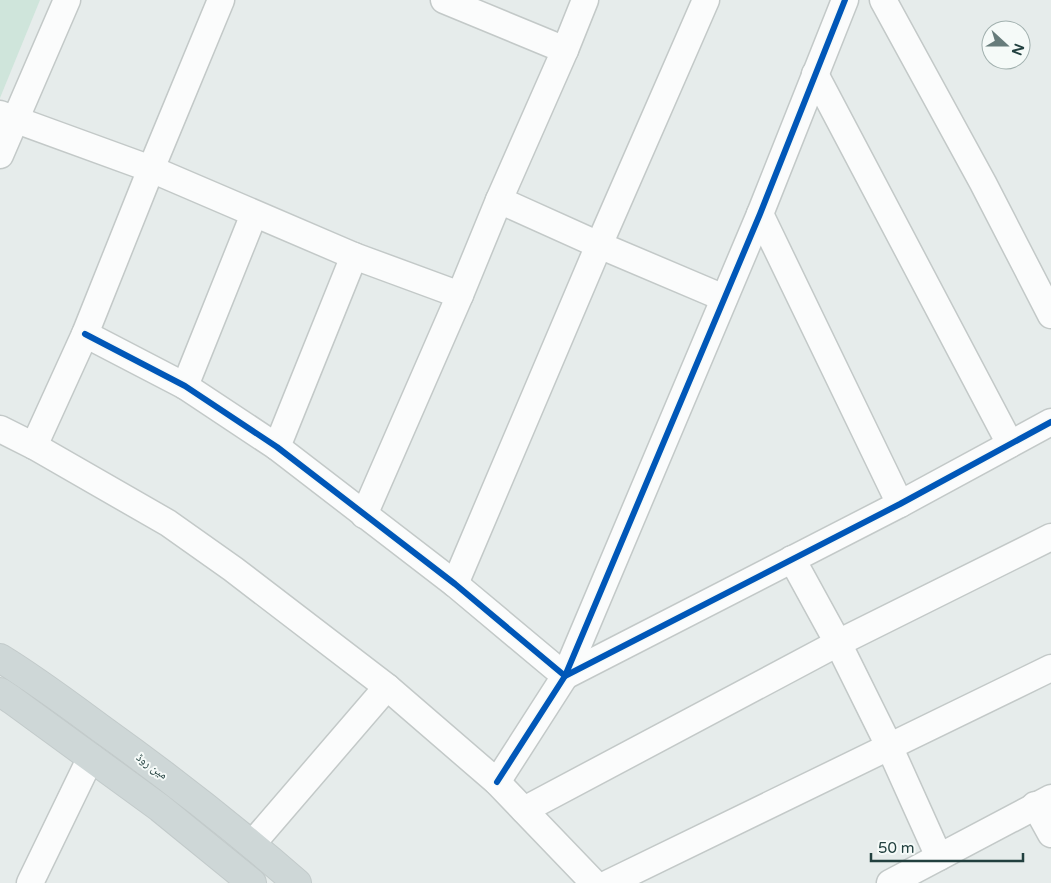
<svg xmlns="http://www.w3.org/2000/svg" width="1051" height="883" font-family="'Varela Round','Noto Naskh Arabic',sans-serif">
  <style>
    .green { fill: #cfe5db }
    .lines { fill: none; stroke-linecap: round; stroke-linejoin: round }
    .minor-casing { stroke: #c3c9c8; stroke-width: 29 }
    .major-casing { stroke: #c2caca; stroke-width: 30 }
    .minor { stroke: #fbfcfc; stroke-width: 26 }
    .major { stroke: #ced7d7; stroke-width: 28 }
    .cycleway-casing { stroke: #f5faf8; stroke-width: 9 }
    .cycleway { stroke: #0057b8; stroke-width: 6 }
    .labels { text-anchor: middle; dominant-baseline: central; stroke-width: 4; stroke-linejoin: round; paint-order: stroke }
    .street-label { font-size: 12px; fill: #22403f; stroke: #f5faf8 }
  </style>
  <rect width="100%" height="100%" fill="#e6eceb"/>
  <path class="green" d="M 0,0 L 40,0 L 0,98 Z"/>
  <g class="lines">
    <defs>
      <g id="minor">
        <path d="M 444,0 L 565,50"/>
        <path d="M 883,0 L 983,183 L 1051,315"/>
        <path d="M 815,74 L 1010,444"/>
        <path d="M 0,114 L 151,169 L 354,256 L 460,295"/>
        <path d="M 0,155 L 67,0"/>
        <path d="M 499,200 L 599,245 L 724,298"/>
        <path d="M 760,214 L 900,504"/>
        <path d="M 85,334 L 185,386 L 277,447 L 455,584 L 565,676 L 900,504 L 1051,422"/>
        <path d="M 185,386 L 254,214"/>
        <path d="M 0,429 L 34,446 L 168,523 L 233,569 L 387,687 L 497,782 L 594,883"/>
        <path d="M 34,446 L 85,334 L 151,169 L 221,0"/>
        <path d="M 277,447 L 354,256"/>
        <path d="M 364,515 L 460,295 L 499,200 L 565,50 L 585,0"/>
        <path d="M 792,559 L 838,643 L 889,746 L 939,857"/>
        <path d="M 455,584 L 599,245 L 706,0"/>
        <path d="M 497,782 L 565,676 L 760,214 L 845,0"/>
        <path d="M 1035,805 L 1051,834"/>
        <path d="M 524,810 L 838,643 L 1051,537"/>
        <path d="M 252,844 L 387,687"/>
        <path d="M 30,883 L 91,757"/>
        <path d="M 609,883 L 1051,668"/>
        <path d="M 890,883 L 1051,798"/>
      </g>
      <g id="major">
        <path d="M 0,658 C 36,680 69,705 103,730 C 170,778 235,829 297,883"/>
        <path d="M 0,692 L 12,700 L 160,808 L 252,883"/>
      </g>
    </defs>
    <use href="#minor" class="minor-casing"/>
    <use href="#major" class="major-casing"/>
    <use href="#minor" class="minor"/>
    <use href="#major" class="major"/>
    <defs>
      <g id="cycleway">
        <path d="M 85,334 L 185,386 L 277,447 L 455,584 L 565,676 L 900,504 L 1051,422"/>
        <path d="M 497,782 L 565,676 L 760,214 L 845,0"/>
      </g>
    </defs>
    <use href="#cycleway" class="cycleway-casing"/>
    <use href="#cycleway" class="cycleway"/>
  </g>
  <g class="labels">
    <g class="street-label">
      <text transform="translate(152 766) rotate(36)">مین روڈ</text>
    </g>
  </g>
  <g transform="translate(1006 45) rotate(111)"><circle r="24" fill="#f5faf8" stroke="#a1b0ae"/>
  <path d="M0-4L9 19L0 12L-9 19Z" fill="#677c7b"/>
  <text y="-8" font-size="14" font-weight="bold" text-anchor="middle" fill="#22403f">N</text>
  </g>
  <path d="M871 853v8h152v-8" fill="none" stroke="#22403f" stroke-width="2.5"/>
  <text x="878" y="853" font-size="15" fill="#22403f" stroke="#f5faf8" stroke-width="4" paint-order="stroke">50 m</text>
</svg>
